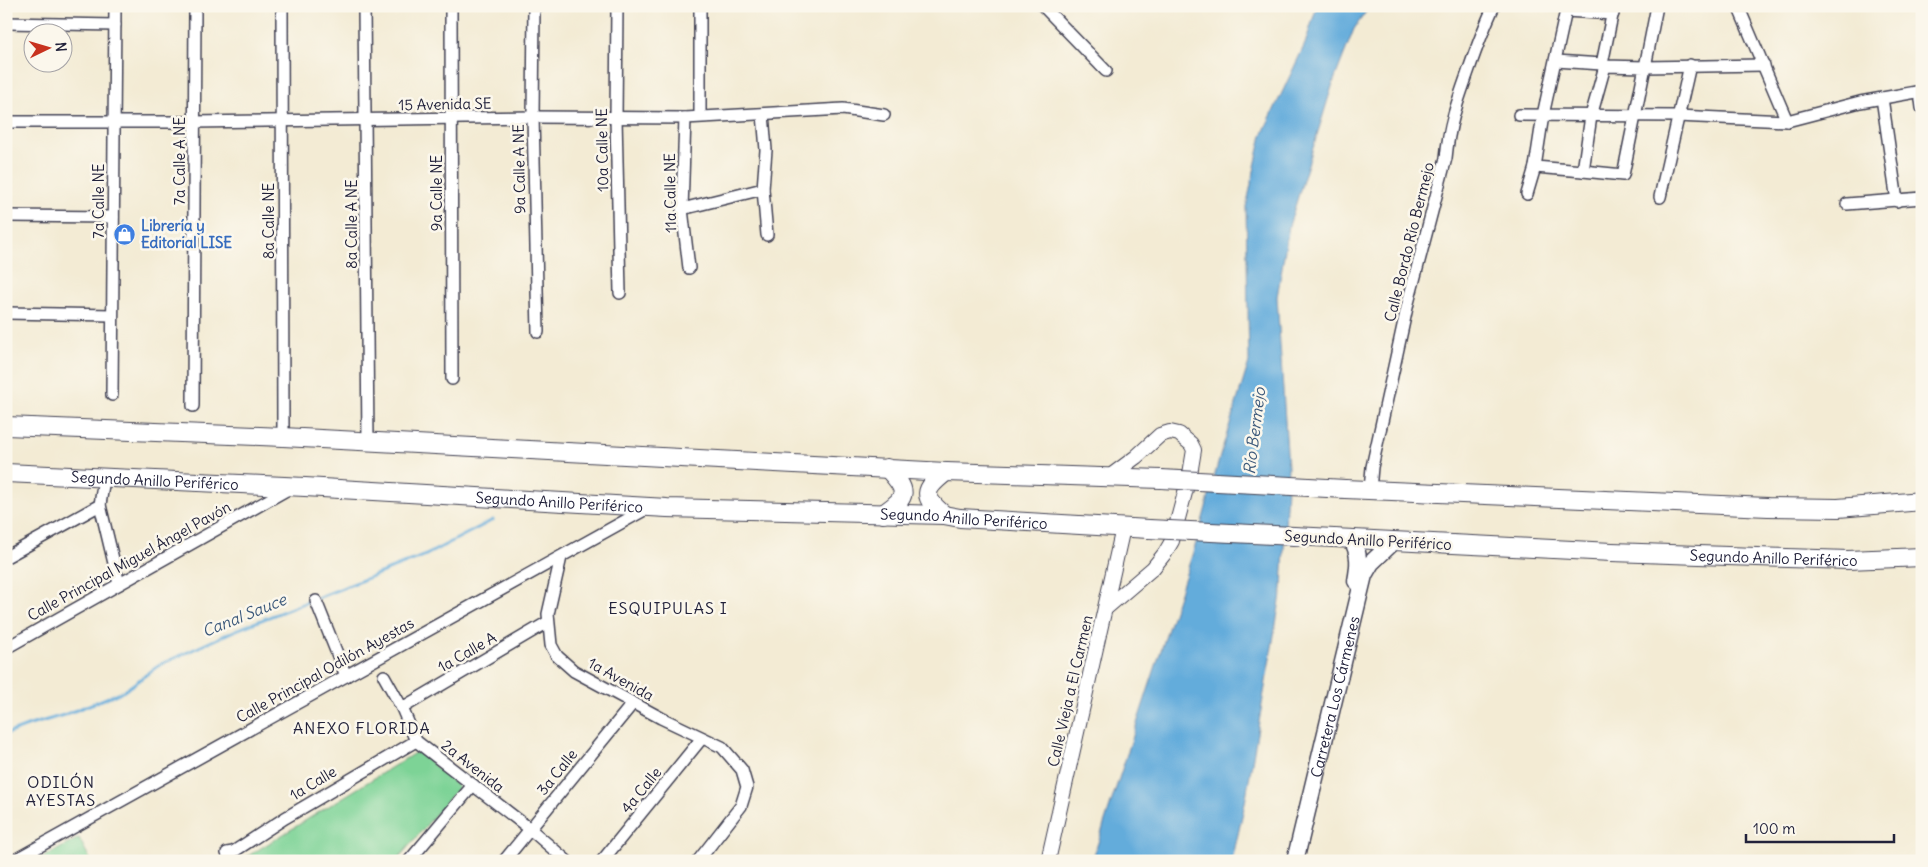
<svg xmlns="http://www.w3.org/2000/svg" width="1928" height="867" font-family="Delius,sans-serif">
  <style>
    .green { fill: #7dd396; stroke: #507a68 }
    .water { fill: #63acdb; stroke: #42678b }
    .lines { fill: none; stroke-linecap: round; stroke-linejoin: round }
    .stream { stroke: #63acdb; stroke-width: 3 }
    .minor-casing { stroke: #414052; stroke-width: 14 }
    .tertiary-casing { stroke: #414052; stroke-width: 16 }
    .secondary-casing { stroke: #414052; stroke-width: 19 }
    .primary-casing { stroke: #414052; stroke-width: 20 }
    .minor { stroke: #fff; stroke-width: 11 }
    .tertiary { stroke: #fff; stroke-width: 14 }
    .secondary { stroke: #fff; stroke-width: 16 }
    .primary { stroke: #fff; stroke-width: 18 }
    .primary-bridge-casing { stroke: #414052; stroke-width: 20; stroke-linecap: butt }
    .primary-bridge { stroke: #fff; stroke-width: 18 }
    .labels { text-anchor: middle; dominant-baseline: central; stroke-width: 5; stroke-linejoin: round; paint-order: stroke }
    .street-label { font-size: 15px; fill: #22223b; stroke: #fbf7ec }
    .shop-label { font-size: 15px; font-weight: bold; fill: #366cbe; stroke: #fbf7ec; text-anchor: start }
    .water-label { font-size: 16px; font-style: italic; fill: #3c597b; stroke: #fbf7ec }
    .neighbourhood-label { font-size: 16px; letter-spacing: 1px; fill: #22223b; stroke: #fbf7ec }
  </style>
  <rect width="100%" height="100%" fill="#fbf7ec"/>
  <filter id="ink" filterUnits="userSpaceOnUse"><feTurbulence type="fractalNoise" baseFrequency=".02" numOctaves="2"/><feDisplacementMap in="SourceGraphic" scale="10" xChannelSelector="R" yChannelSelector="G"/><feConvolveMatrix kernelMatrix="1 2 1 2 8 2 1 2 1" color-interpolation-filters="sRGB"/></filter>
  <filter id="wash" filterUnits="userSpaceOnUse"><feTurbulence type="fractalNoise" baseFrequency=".0096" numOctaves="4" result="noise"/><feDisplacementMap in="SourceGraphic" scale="20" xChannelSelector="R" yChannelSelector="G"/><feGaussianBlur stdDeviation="1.12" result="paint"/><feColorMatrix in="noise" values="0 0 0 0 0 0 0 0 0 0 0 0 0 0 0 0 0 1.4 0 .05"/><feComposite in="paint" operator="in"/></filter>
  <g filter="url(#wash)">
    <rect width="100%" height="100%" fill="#f3ebd4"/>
    <g class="green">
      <path d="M 418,751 L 459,787 L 396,861 L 240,861 Z"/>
      <path d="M 79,838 L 91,861 L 37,861 Z"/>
    </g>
    <path class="water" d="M 1317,6 L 1370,6 L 1354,29 L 1333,83 L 1289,226 L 1277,297 L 1288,467 L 1282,589 L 1245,803 L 1232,861 L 1092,861 L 1197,540 L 1220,456 L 1249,362 L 1246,207 L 1262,135 L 1305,44 Z"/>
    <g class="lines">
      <path class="stream" d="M 6,734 L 30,725 L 64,715 L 124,691 L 161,664 L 188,652 L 236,630 L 426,555 L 493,520"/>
    </g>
  </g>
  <g filter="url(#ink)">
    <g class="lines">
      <defs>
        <g id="minor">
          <path d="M 282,6 L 283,437"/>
          <path d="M 364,6 L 368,442"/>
          <path d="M 451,6 L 452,379"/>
          <path d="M 534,6 L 533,117 L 538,332"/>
          <path d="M 617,6 L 616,118 L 620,293"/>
          <path d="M 1043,6 L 1106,71"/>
          <path d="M 1657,6 L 1645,67 L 1764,65"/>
          <path d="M 1738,6 L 1787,121"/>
          <path d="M 1566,11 L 1613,14"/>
          <path d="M 6,23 L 115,25"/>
          <path d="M 1556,61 L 1602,64"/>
          <path d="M 1605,66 L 1591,116 L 1583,171 L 1623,175 L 1645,67 L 1605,66 L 1602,64 L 1614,6"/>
          <path d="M 1920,91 L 1922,108"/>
          <path d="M 1882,98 L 1897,201"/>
          <path d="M 763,114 L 766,150 L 763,189 L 767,235"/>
          <path d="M 1519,115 L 1677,116 L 1787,121 L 1860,102 L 1922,91"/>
          <path d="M 700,116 L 700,6"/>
          <path d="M 685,118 L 682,209 L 689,268"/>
          <path d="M 6,122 L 194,122 L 533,117 L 685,118 L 843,109 L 884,115"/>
          <path d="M 1535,167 L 1583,171"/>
          <path d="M 1527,194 L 1535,167 L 1543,115 L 1567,6"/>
          <path d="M 1660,197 L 1690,65"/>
          <path d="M 1847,204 L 1922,198"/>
          <path d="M 682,209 L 763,189"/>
          <path d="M 6,216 L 113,217"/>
          <path d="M 6,313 L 112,315"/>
          <path d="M 112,395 L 115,6"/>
          <path d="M 193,406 L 195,6"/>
          <path d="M 104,478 L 100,505 L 119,584"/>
          <path d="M 1370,490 L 1372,467 L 1408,303 L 1446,158 C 1449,125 1457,103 1468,72 C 1476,49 1484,27 1494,6"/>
          <path d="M 6,557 L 100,505"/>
          <path d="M 561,557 L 548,614 L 551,645 L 557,656 L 574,671 L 661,718 L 722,747 L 742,770 L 747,787 L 741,806 L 698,861"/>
          <path d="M 316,601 L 346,676"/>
          <path d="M 6,648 L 290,488"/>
          <path d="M 384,676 L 402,708 L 416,741 L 530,829 L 567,861"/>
          <path d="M 402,708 L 548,622"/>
          <path d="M 227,853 L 233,852 L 285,818 L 416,741"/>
          <path d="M 13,861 L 648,508"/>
          <path d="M 409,861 L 473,785"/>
          <path d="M 504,861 L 633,703"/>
          <path d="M 602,861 L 702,738"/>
        </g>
        <g id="tertiary">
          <path d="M 1105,609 L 1153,568 L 1165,553 L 1172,541 L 1190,474 L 1194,450 L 1191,444 L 1179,434 L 1170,432 L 1160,435 L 1136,457 L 1109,477"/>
          <path d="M 1048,861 L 1123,528"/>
        </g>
        <g id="secondary">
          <path d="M 1352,540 C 1360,554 1359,565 1356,581"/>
          <path id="s1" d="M 1295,861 L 1364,575 L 1371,563 L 1393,542"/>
        </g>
        <g id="primary">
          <path d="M 6,426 L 283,437 L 946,472 L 1161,479"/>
          <path id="s2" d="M 6,473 L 305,487 L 667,508 L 944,515 L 960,518 L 1149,529"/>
          <path d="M 1345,489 L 1768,507 L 1838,508 L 1922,501"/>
          <path d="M 883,514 C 909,496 908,491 887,468"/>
          <path d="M 944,515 C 922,496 923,490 946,472"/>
          <path id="s3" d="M 1334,538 L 1612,552 L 1848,560 L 1922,557"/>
        </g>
      </defs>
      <use href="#minor" class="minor-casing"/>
      <use href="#tertiary" class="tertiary-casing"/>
      <use href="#secondary" class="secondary-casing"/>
      <use href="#primary" class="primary-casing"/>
      <use href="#minor" class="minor"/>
      <use href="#tertiary" class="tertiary"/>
      <use href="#secondary" class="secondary"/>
      <use href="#primary" class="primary"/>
      <defs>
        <g id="primary-bridge">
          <path d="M 1161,479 L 1345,489"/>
          <path d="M 1149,529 L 1334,538"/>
        </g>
      </defs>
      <use href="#primary-bridge" class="primary-bridge-casing"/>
      <use href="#primary-bridge" class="primary-bridge"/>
    </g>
  </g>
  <defs>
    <symbol id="shop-disc" viewBox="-11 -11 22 22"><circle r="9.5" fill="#3f7fe0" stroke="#fbf7ec"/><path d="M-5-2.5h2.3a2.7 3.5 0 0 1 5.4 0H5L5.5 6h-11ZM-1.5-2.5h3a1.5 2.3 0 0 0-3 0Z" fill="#fff"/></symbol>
  </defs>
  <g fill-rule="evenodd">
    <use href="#shop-disc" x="112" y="222" width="25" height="25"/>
  </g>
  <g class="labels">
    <g class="street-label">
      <text transform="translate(445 104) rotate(-1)">15 Avenida SE</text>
      <text transform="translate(602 150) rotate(-91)">10a Calle NE</text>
      <text transform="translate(179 161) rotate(-90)">7a Calle A NE</text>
      <text transform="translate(519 169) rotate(-91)">9a Calle A NE</text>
      <text transform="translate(436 193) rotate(-90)">9a Calle NE</text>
      <text transform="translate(670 193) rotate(-91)">11a Calle NE</text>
      <text transform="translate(98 201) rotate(-90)">7a Calle NE</text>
      <text transform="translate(268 221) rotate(-90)">8a Calle NE</text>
      <text transform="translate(351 224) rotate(-90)">8a Calle A NE</text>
      <text transform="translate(1409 242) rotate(-76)">Calle Bordo Río Bermejo</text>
      <text stroke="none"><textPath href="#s2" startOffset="149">Segundo Anillo Periférico</textPath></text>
      <text stroke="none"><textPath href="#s2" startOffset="554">Segundo Anillo Periférico</textPath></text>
      <text stroke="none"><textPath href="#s2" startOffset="959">Segundo Anillo Periférico</textPath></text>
      <text transform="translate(1368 540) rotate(3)">Segundo Anillo Periférico</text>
      <text stroke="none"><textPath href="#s3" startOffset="440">Segundo Anillo Periférico</textPath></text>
      <text transform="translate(129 561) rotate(-29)">Calle Principal Miguel Ángel Pavón</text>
      <text transform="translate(467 652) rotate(-30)">1a Calle A</text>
      <text transform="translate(325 670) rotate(-29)">Calle Principal Odilón Ayestas</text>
      <text transform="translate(621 679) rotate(29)">1a Avenida</text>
      <text transform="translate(1070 691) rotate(-77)">Calle Vieja a El Carmen</text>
      <text stroke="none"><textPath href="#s1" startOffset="169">Carretera Los Cármenes</textPath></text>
      <text transform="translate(473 766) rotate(38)">2a Avenida</text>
      <text transform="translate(557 772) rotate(-51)">3a Calle</text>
      <text transform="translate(313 783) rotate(-31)">1a Calle</text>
      <text transform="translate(641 790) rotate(-51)">4a Calle</text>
    </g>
    <g class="shop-label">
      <text x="141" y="225">Librería y<tspan x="141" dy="17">Editorial LISE</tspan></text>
    </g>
    <g class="water-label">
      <text transform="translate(1254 431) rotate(-83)">Río Bermejo</text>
      <text transform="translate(244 615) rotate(-22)">Canal Sauce</text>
    </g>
    <g class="neighbourhood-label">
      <text x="668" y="608">ESQUIPULAS I</text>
      <text x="362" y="728">ANEXO FLORIDA</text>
      <text x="61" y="782">ODILÓN<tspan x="61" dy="18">AYESTAS</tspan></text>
    </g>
  </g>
  <rect width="1928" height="867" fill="none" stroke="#fbf7ec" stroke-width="25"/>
  <g transform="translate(48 48) rotate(85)"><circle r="24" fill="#fbf7ec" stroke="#a4a2a5"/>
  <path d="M0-4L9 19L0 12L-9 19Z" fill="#c8321e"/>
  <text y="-8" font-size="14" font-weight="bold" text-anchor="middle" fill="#22223b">N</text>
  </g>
  <path d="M1746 834v8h148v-8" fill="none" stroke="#22223b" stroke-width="2.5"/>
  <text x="1753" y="834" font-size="15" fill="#22223b" stroke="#fbf7ec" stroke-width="4" paint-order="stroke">100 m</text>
</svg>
